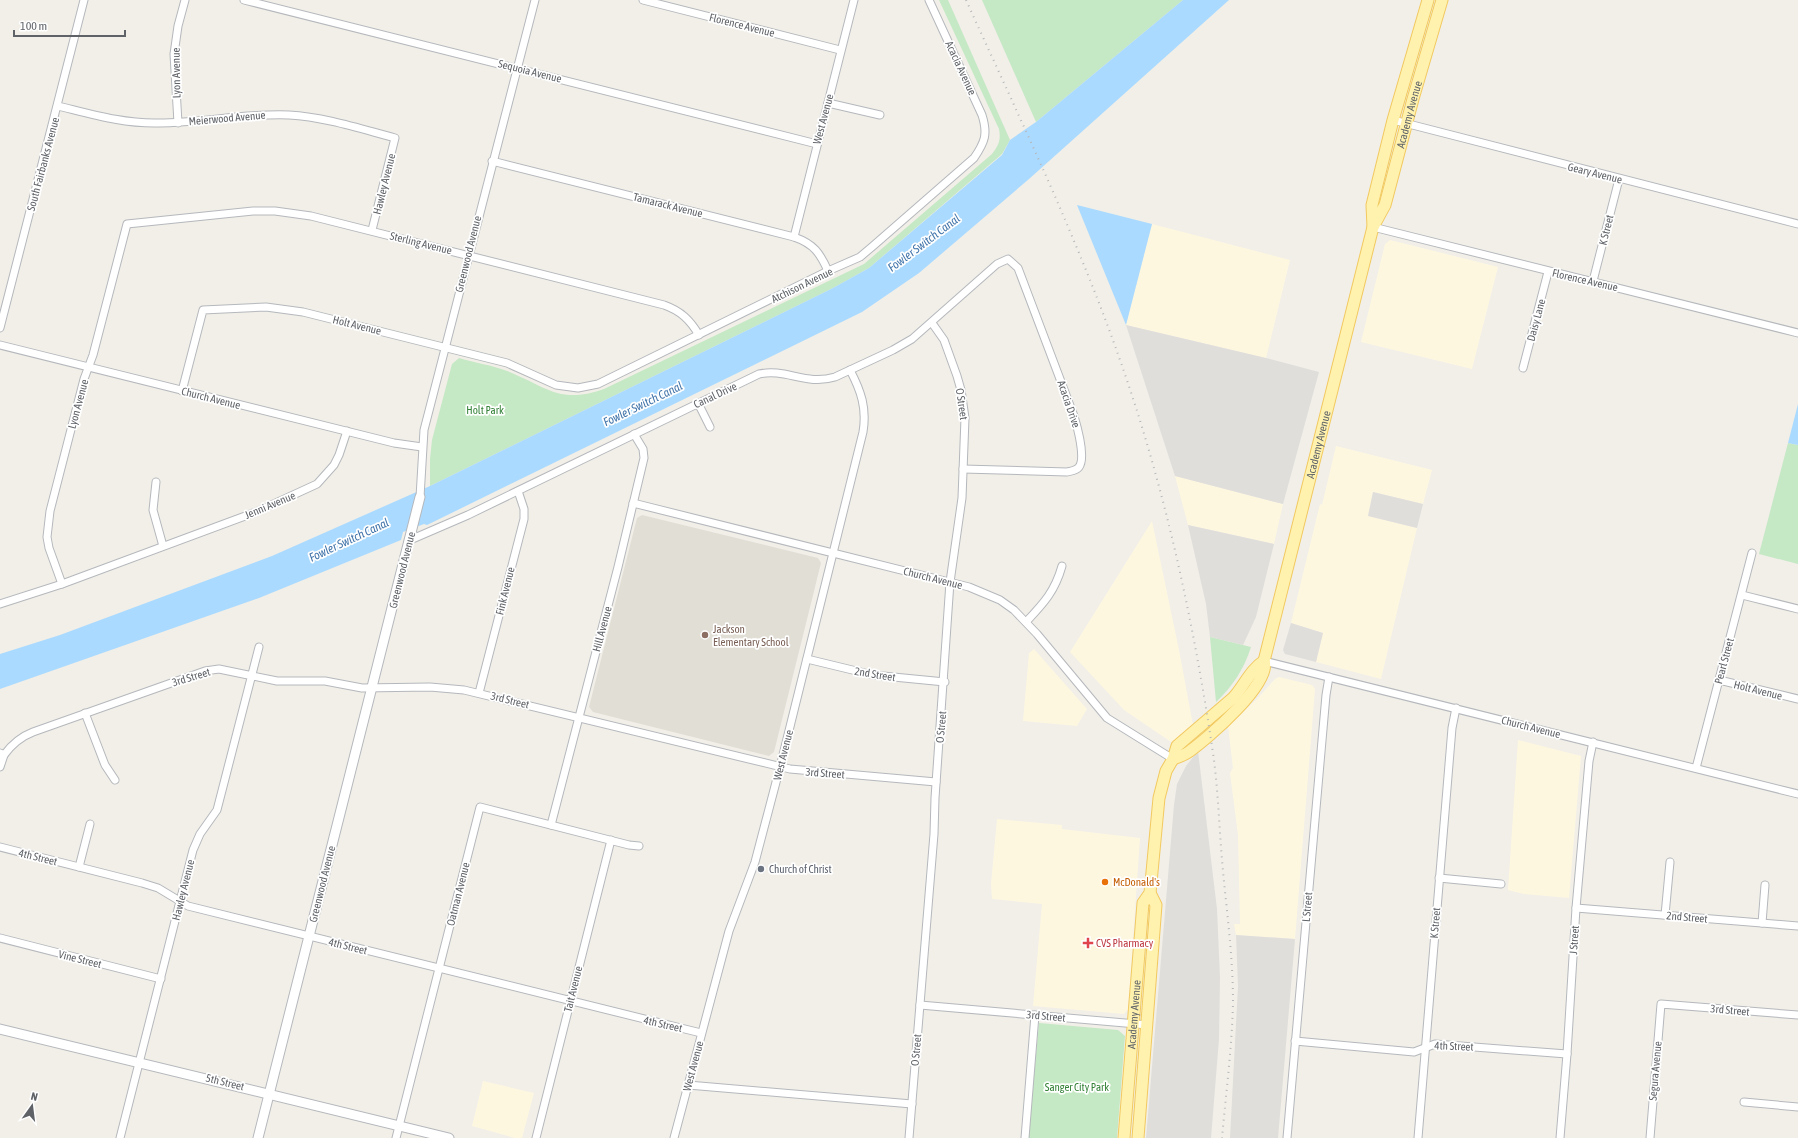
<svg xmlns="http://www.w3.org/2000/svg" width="1798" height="1138" font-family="'Asap Condensed',sans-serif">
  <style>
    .commercial { fill: #fef7e0 }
    .industrial { fill: #e0deda }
    .education { fill: #e1ded6 }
    .green { fill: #c5e8c5 }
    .water { fill: #aadaff }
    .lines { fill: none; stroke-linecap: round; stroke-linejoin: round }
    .minor-casing { stroke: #b5b8bc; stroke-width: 9 }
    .tertiary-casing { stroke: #b5b8bc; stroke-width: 11 }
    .primary-casing { stroke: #f2c960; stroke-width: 13 }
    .minor { stroke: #fff; stroke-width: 7 }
    .tertiary { stroke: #fff; stroke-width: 9 }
    .primary { stroke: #fff2af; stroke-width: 11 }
    .rail { stroke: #b6b7b8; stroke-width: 2; stroke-dasharray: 1 5; stroke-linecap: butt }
    .education-dot { fill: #8d6e63; stroke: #fff; stroke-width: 1.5 }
    .worship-dot { fill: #6b7280; stroke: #fff; stroke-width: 1.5 }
    .food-dot { fill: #e8710a; stroke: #fff; stroke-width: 1.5 }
    .health-dot { fill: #e0444e; stroke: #fff; stroke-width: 1.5 }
    .labels { text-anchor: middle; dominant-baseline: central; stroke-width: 3.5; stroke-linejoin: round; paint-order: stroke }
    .street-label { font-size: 11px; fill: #5f6368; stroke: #fff }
    .park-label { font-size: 11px; fill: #348238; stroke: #fff }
    .education-label { font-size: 11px; fill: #785e54; stroke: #fff; text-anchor: start }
    .worship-label { font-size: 11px; fill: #5b616d; stroke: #fff; text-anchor: start }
    .food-label { font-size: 11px; fill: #c56008; stroke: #fff; text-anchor: start }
    .health-label { font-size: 11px; fill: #be3a42; stroke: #fff; text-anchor: start }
    .water-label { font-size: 12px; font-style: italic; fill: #4174aa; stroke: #fff }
  </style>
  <rect width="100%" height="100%" fill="#f1efe8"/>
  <g class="commercial">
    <path d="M 1152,224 L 1290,260 L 1266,358 L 1126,325 Z"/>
    <path d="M 1390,240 L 1498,267 L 1472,369 L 1361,342 L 1385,244 Z"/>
    <path d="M 1336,446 L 1432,470 L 1423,504 L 1373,492 L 1368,516 L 1417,528 L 1381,679 L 1316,662 L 1323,633 L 1291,623 L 1320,504 L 1322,505 Z"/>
    <path d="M 1175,476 L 1283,504 L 1274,544 L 1188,525 Z"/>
    <path d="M 1152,521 L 1179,650 L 1193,725 L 1174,742 L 1171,742 L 1124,710 L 1070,652 Z"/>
    <path d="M 1034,649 L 1087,709 L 1077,726 L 1023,721 L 1029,653 Z"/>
    <path d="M 1279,677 L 1312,685 L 1315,689 L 1295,939 L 1236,935 L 1234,924 L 1240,924 L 1238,835 L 1230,773 L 1233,768 L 1228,726 L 1258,698 L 1275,679 Z"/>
    <path d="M 1518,740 L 1581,756 L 1569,898 L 1524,894 L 1508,890 Z"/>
    <path d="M 997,819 L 1062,825 L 1062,829 L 1140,838 L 1128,1010 L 1124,1014 L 1033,1006 L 1042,904 L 992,899 L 991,884 Z"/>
    <path d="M 483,1081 L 534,1093 L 522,1138 L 515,1138 L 472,1126 Z"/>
  </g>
  <g class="industrial">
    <path d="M 1126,325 L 1266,358 L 1319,372 L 1283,504 L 1175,476 Z"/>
    <path d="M 1373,492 L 1423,504 L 1417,528 L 1368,516 Z"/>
    <path d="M 1188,525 L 1274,544 L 1256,617 L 1243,645 L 1210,637 L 1206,604 Z"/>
    <path d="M 1291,623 L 1323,633 L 1316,662 L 1285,654 L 1283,650 Z"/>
    <path d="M 1198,751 L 1217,909 L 1220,978 L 1219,1039 L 1211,1138 L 1146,1138 L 1174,805 L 1177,784 L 1186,766 Z"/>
    <path d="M 1236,935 L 1295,939 L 1278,1138 L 1230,1138 L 1238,986 Z"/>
  </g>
  <path class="education" d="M 642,515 L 818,558 L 821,563 L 774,752 L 769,756 L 593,712 L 589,707 L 637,518 Z"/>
  <g class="green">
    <path d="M 939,0 L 948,0 L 1010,140 L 1002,154 L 869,268 L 833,288 L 430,486 L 430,459 L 432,440 L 452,364 L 459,358 C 475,363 492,365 507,371 C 546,386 559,405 604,389 L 864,264 L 992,154 C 999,145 1001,140 999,129 Z"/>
    <path d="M 982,0 L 1183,0 L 1036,122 Z"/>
    <path d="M 1788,443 L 1798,445 L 1798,564 L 1759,554 Z"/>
    <path d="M 1210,637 L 1251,647 C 1244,669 1233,686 1216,702 Z"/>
    <path d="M 1039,1023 L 1118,1030 L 1125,1036 L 1117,1138 L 1028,1138 Z"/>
  </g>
  <g class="water">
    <path d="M 1183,0 L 1229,0 L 1029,179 L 919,273 L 862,312 L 427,525 L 424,524 L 403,532 L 401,540 L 259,598 L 0,689 L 0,654 L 60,635 L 272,556 L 430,486 L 833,288 L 869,268 L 1002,155 L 1010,140 L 1036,122 Z"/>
    <path d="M 1077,205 L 1152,224 L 1126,325 Z"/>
    <path d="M 1798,404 L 1798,445 L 1788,443 Z"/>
  </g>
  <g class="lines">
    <defs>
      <g id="minor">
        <path d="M 244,0 L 817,144"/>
        <path d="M 643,0 L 840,50"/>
        <path d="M 828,103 L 880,115"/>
        <path d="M 58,106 C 91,114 124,124 159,123 C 202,123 246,113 289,115 C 325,117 361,129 395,138 L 372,230"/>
        <path d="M 1393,120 L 1798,224"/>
        <path d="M 178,123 L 174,54 L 178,26 L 185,0"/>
        <path d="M 492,161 L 794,237 C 814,244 820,253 828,271"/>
        <path d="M 1373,227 L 1798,333"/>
        <path d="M 794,237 L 854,0"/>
        <path d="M 1593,281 L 1619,179"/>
        <path d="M 0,328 L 84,0"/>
        <path d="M 0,345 L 394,443 L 422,447"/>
        <path d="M 1523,368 L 1548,272"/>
        <path d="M 182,391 L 203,310 L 266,307 L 303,312 L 507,363 L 556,385 L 578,388 L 598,384 L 828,271 L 860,257 L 873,246 L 974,158 C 985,142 988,134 982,115 L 929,0"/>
        <path d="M 698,403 L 710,427"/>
        <path d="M 156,482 L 153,510 L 163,546"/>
        <path d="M 420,497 L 424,430 L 535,0"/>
        <path d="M 633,503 L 969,587 L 1000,600 L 1014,610 L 1037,634 L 1107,718 L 1173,759"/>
        <path d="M 410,540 L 468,515 L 759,374 C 786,368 806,386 835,377 L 893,350 L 912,339 L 997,264 L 1008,259 L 1018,268 L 1074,416 C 1077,426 1086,458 1079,467 C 1076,471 1071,471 1067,472 L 963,469"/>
        <path d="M 62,584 L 49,548 L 47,537 L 50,511 L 84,379 L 93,355 L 127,224 L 253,211 L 275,211 L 311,216 L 664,305 C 681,311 690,320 699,335"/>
        <path d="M 1742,595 L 1798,609"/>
        <path d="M 0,604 L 62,584 L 256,512 L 317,484 L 334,465 L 339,455 L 347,431"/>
        <path d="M 1026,622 C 1044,603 1055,591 1062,566"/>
        <path d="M 807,659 L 873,675 L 945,682"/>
        <path d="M 1264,661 L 1798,794"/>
        <path d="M 1719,680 L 1798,699"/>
        <path d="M 479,693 L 524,519 L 524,509 L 518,491"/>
        <path d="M 85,713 L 105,765 L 115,780"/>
        <path d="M 0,753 L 4,755 C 12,744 20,737 33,732 L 205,671 L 219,669 L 277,681 L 325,681 L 362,688 L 430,687 L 464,690 L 790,769 L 936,782"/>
        <path d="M 0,767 L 4,755"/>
        <path d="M 1696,768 L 1752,553"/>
        <path d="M 551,825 L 618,567 L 644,458 L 643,449 L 634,434"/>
        <path d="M 0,847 L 142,883 L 158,888 L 188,906 L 701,1033"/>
        <path d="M 79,867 L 90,824"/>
        <path d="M 1439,878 L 1501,884"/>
        <path d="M 1576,908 L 1798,926"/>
        <path d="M 1665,915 L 1670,862"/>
        <path d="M 1762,923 L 1765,885"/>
        <path d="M 0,938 L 161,979"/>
        <path d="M 920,1005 L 1148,1025"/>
        <path d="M 1295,1041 L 1414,1052 L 1435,1044 L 1567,1054"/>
        <path d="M 688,1085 L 912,1104"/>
        <path d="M 1744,1102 L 1798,1107"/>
        <path d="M 120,1138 L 193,850 L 200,834 L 217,810 L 259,647"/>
        <path d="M 396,1138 L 480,807 L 629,845 L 639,846"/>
        <path d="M 536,1138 L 611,840"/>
        <path d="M 674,1138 L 729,931 L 755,862 L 780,767 L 863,432 C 867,408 861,391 850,370"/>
        <path d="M 909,1138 L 934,834 L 935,798 L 950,582 L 962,498 L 965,418 L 961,390 L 957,376 L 944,340 L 932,323"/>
        <path d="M 1025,1138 L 1035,1015"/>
        <path d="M 1287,1138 L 1326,695 L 1329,677"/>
        <path d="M 1418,1138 L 1452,728 L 1456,708"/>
        <path d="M 1560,1138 L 1567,1054 L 1576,908 L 1589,761 L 1593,742"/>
        <path d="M 1650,1138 L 1661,1004 L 1798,1015"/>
      </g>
      <g id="tertiary">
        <path d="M 0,1029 L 449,1138"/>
        <path d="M 258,1138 L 420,497"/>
      </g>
      <g id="primary">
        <path d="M 1373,227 L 1372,205 L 1393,120 L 1428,0"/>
        <path id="s1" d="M 1173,759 C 1179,757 1185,755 1190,751 C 1207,739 1272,683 1264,661 L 1373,227 L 1385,205 L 1413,99 L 1442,0"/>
        <path id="s2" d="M 1124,1138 L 1143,903 L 1150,893 L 1159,798 L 1166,771 L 1173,759 L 1177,746 L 1233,698 C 1244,686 1250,670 1264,661"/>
        <path d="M 1138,1138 L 1156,905 L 1150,893"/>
      </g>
    </defs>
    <use href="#minor" class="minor-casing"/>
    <use href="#tertiary" class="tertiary-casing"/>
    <use href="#primary" class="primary-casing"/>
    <use href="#minor" class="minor"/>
    <use href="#tertiary" class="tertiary"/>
    <use href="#primary" class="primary"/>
    <path class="rail" d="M 966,0 C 1020,119 1077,237 1120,360 C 1165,488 1193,619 1213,753 C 1218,788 1219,824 1222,860 C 1226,907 1233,954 1233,1002 C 1232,1047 1226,1093 1222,1138"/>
  </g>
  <circle class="education-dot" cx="705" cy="635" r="4"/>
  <circle class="worship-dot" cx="761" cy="869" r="4"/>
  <circle class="food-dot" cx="1105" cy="882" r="4"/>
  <path class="health-dot" d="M1086 937h4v4h4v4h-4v4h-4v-4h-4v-4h4z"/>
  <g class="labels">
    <g class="street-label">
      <text transform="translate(742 25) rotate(14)">Florence Avenue</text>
      <text transform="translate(961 68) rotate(65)">Acacia Avenue</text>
      <text transform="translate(530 71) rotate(14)">Sequoia Avenue</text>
      <text transform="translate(176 73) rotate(-91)">Lyon Avenue</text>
      <text stroke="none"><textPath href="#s1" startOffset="705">Academy Avenue</textPath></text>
      <text transform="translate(227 118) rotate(-5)">Meierwood Avenue</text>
      <text transform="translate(823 119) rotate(-75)">West Avenue</text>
      <text transform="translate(43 164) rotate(-75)">South Fairbanks Avenue</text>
      <text transform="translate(1595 173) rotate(14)">Geary Avenue</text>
      <text transform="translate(384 184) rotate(-76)">Hawley Avenue</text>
      <text transform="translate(668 205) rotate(14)">Tamarack Avenue</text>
      <text transform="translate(1606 230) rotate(-76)">K Street</text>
      <text transform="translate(421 243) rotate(14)">Sterling Avenue</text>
      <text transform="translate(468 254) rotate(-76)">Greenwood Avenue</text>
      <text transform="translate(1585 280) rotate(13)">Florence Avenue</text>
      <text transform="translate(802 285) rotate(-26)">Atchison Avenue</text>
      <text transform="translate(1536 320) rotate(-75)">Daisy Lane</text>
      <text transform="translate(357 325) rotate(14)">Holt Avenue</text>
      <text transform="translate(715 395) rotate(-25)">Canal Drive</text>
      <text transform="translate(211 398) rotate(14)">Church Avenue</text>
      <text transform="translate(78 404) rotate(-75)">Lyon Avenue</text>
      <text transform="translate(962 404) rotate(82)">O Street</text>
      <text transform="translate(1069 404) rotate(71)">Acacia Drive</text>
      <text stroke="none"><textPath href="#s1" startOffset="362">Academy Avenue</textPath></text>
      <text transform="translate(270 505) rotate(-23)">Jenni Avenue</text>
      <text transform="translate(402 570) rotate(-76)">Greenwood Avenue</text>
      <text transform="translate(933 578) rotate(14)">Church Avenue</text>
      <text transform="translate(505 591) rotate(-76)">Fink Avenue</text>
      <text transform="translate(602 629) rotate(-75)">Hill Avenue</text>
      <text transform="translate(1724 661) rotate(-75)">Pearl Street</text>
      <text transform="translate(875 674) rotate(9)">2nd Street</text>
      <text transform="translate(191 677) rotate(-17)">3rd Street</text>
      <text transform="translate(1758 690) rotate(14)">Holt Avenue</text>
      <text transform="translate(510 700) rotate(14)">3rd Street</text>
      <text transform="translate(941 727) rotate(-85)">O Street</text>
      <text transform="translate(1531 727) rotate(14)">Church Avenue</text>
      <text transform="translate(783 755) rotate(-76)">West Avenue</text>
      <text transform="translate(825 773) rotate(4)">3rd Street</text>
      <text transform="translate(38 857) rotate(14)">4th Street</text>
      <text transform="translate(322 884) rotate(-76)">Greenwood Avenue</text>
      <text transform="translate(183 890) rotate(-76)">Hawley Avenue</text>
      <text transform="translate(458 894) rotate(-76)">Oatman Avenue</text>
      <text transform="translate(1307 907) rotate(-85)">L Street</text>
      <text transform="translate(1687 917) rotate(5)">2nd Street</text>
      <text transform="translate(1435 923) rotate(-85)">K Street</text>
      <text transform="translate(1574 940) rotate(-86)">J Street</text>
      <text transform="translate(348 946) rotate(14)">4th Street</text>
      <text transform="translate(80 959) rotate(14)">Vine Street</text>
      <text transform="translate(573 989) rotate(-76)">Tait Avenue</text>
      <text transform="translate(1730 1010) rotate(5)">3rd Street</text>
      <text stroke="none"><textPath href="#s2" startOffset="124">Academy Avenue</textPath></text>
      <text transform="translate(1046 1016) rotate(5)">3rd Street</text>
      <text transform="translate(663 1024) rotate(13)">4th Street</text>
      <text transform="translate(1454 1046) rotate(2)">4th Street</text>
      <text transform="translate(916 1050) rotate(-85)">O Street</text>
      <text transform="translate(693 1066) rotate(-75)">West Avenue</text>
      <text transform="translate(1655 1071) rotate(-85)">Segura Avenue</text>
      <text transform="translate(225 1082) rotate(14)">5th Street</text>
    </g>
    <g class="park-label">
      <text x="485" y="410">Holt Park</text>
      <text x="1077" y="1087">Sanger City Park</text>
    </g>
    <g class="education-label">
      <text x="713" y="629">Jackson<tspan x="713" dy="13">Elementary School</tspan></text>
    </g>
    <g class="worship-label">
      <text x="769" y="869">Church of Christ</text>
    </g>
    <g class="food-label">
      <text x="1113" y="882">McDonald's</text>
    </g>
    <g class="health-label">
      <text x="1096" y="943">CVS Pharmacy</text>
    </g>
    <g class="water-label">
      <text transform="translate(924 243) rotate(-37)">Fowler Switch Canal</text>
      <text transform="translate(643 404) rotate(-26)">Fowler Switch Canal</text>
      <text transform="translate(349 540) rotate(-25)">Fowler Switch Canal</text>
    </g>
  </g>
  <g transform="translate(32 1106) rotate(14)" stroke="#ffffff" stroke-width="3" paint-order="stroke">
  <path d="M0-3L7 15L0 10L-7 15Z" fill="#5f6368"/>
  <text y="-6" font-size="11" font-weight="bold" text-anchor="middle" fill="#5f6368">N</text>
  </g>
  <path d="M14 30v6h111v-6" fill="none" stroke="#5f6368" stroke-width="2"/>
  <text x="20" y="30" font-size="12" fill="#5f6368" stroke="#ffffff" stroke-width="3" paint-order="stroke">100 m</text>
</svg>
